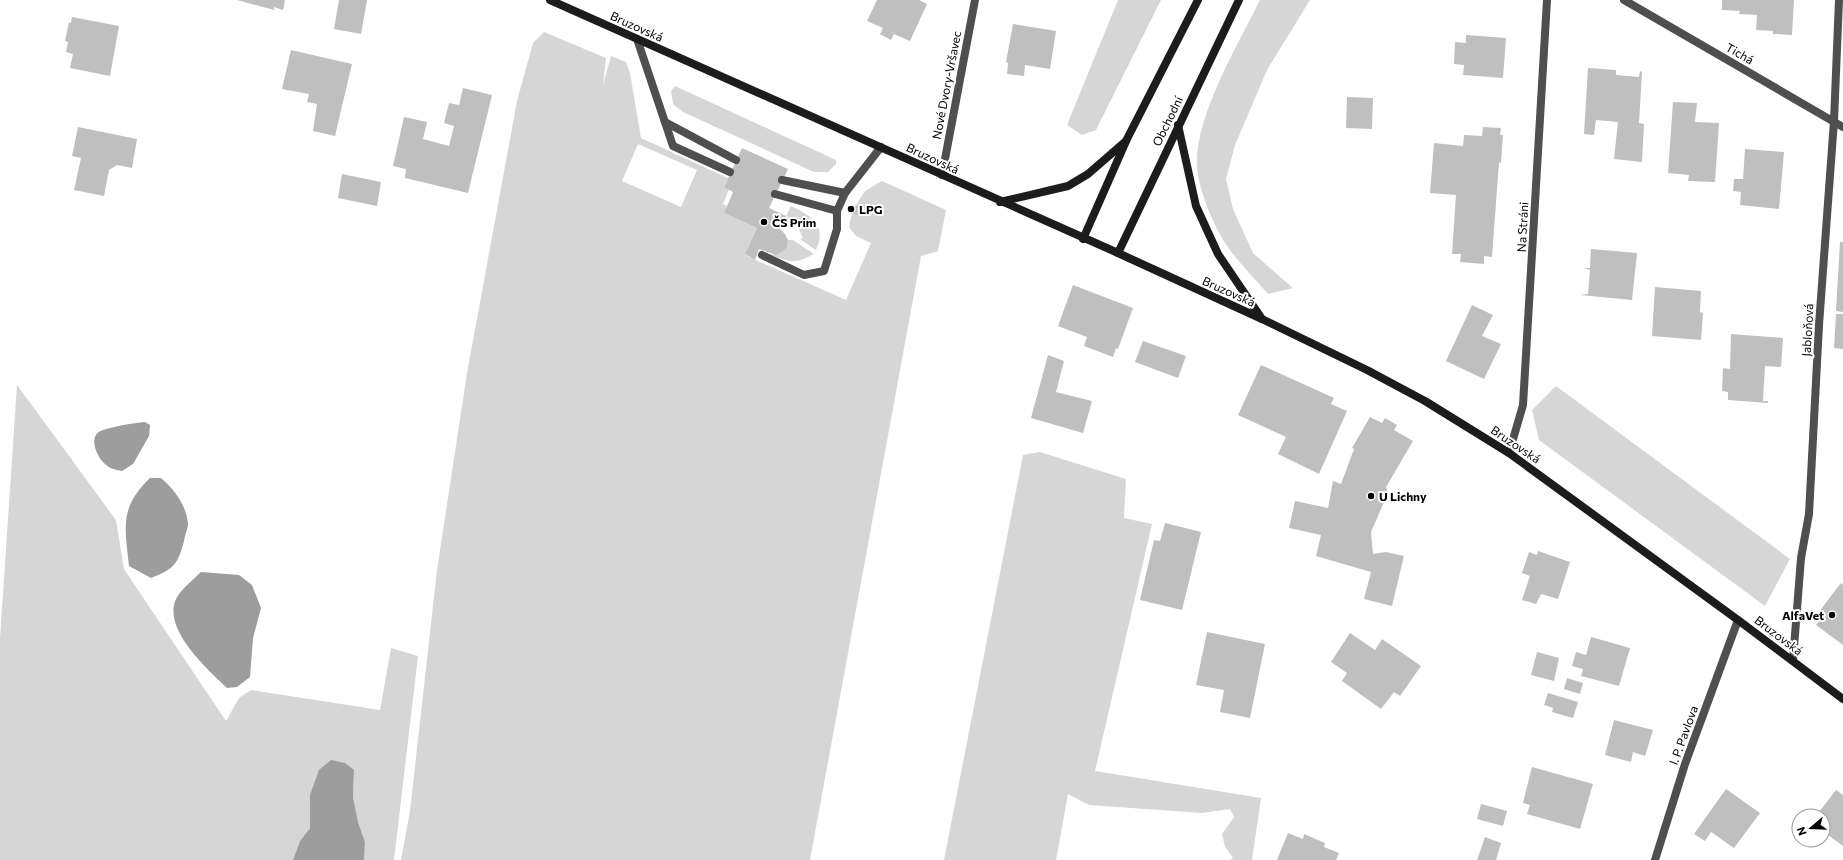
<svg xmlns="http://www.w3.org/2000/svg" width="1843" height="860" font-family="Commissioner,sans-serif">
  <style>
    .green { fill: #d6d6d6; fill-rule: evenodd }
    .water { fill: #9d9d9d }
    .building { fill: #bfbfbf }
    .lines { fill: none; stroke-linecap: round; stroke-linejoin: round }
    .lane { stroke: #4f4f4f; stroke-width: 8 }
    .street { stroke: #4f4f4f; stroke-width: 8 }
    .secondary { stroke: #1c1c1c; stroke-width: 8 }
    .poi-dot { fill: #000; stroke: #fff; stroke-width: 1.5 }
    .labels { text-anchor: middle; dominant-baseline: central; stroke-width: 4; stroke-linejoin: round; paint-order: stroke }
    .street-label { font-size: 12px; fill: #000; stroke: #fff }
    .poi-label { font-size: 12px; font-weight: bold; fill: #000; stroke: #fff; text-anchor: start }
  </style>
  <rect width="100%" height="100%" fill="#fff"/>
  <g class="green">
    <path d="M 1118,0 L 1161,0 L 1096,130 L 1082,135 L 1067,125 Z"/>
    <path d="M 1260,0 L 1310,0 L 1267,70 L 1235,145 L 1226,179 L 1233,209 L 1253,253 L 1293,288 L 1268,294 C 1254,278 1237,261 1225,243 C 1213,223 1202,198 1198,175 C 1189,125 1238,45 1260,0 Z"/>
    <path d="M 544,32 L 606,58 L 603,85 L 611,56 L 626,62 L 630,73 L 641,138 L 728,178 L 724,186 L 729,189 L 723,204 L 727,206 L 724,213 L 757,228 L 745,254 L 749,257 L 846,300 L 871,243 L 856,236 L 849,227 L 852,213 L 861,217 L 864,210 L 856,205 L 865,191 L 882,181 L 946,210 L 938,251 L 921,256 L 810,860 L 401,860 L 410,811 L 437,570 L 467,373 L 517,101 L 533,43 ZM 638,144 L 697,170 L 681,207 L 622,181 Z"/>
    <path d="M 675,86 L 836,160 L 836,164 L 828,172 L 814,172 L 683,112 L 673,104 L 671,91 Z"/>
    <path d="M 791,206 C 810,215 828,226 816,250 L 800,239 L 803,238 L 797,225 L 786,216 Z"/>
    <path d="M 788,240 L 793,240 L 814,254 C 793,265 790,262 769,254 C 780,256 786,251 788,240 Z"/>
    <path d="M 17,385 L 116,520 L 124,569 L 226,721 L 239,698 L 251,690 L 380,710 L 391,648 L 418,656 L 394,860 L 364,860 L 365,842 L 358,822 L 353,797 L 354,770 L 310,795 L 310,828 L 300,841 L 293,860 L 0,860 L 0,638 Z"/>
    <path d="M 1556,386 L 1790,559 L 1765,606 L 1539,440 L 1532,410 Z"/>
    <path d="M 1040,452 L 1126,479 L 1124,518 L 1152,524 L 1095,771 L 1261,798 L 1252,860 L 1230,860 L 1233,858 L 1225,847 L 1222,834 L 1234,817 L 1230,809 L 1202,813 L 1089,805 L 1068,794 L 1056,860 L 944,860 L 1023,455 Z"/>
  </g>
  <g class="water">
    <path d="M 145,422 L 150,425 L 149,436 L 133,464 L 122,471 C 115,470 108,468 103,462 C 97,456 89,438 99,432 C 107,427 135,423 145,422 Z"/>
    <path d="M 150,478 L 161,478 C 174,489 186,505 188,523 C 188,528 185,535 184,541 C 178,564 174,569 151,578 L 129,566 C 125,527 119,508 150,478 Z"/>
    <path d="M 201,572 L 239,575 L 252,585 L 261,608 L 253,638 L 250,677 L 237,687 L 227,688 C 208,670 162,629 176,599 C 181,589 193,580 201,572 Z"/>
    <path d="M 331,760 L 345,763 L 354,770 L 353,797 L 358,822 L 365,842 L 364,860 L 293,860 L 300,841 L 310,828 L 310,795 L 319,770 Z"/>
  </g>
  <g class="building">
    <path d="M 237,0 L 285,0 L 283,10 L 274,7 L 274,10 Z"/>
    <path d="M 339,0 L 367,0 L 361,34 L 334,29 Z"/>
    <path d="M 877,0 L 919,0 L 927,4 L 910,41 L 894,34 L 891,40 L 880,34 L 883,28 L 867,21 Z"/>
    <path d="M 1722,0 L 1794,0 L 1792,35 L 1773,34 L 1773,31 L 1756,30 L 1757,15 L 1739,14 L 1740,11 L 1722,10 Z"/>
    <path d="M 72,17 L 119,26 L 110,76 L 70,68 L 73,54 L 66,52 L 68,42 L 65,41 L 69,22 L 71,23 Z"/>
    <path d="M 1013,24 L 1056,31 L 1050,69 L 1025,65 L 1024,76 L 1007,74 L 1008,63 L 1006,62 Z"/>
    <path d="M 1466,35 L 1506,38 L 1503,78 L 1463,75 L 1464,65 L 1454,64 L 1455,42 L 1466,43 Z"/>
    <path d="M 291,50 L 352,64 L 335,136 L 313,131 L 317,104 L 307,102 L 309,94 L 282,89 Z"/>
    <path d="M 1588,68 L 1616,70 L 1616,75 L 1639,77 L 1640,71 L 1642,72 L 1639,123 L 1644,124 L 1642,162 L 1614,159 L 1618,122 L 1596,120 L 1594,135 L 1584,134 Z"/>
    <path d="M 463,88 L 492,95 L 468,193 L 405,178 L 406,169 L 393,166 L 404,117 L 427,122 L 423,139 L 449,146 L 454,126 L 444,123 L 449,103 L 459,105 Z"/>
    <path d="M 1347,97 L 1373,98 L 1372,129 L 1346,128 Z"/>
    <path d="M 1673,102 L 1697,103 L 1695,122 L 1719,123 L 1715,182 L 1688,181 L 1689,175 L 1668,173 Z"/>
    <path d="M 78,127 L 137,139 L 132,168 L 117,165 L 109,170 L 104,196 L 74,190 L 81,158 L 72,156 Z"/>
    <path d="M 1483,127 L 1501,128 L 1500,135 L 1503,135 L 1501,163 L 1499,162 L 1492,257 L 1484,256 L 1484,264 L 1460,262 L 1461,254 L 1452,254 L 1456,195 L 1430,193 L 1434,143 L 1463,146 L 1464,135 L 1482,136 Z"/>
    <path d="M 742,148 L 788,169 L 769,208 L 786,216 L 780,229 L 785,234 L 788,240 L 787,247 L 782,252 L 776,255 L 759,249 L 755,260 L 745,254 L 757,228 L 724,213 L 733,192 L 724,187 Z"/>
    <path d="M 1745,149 L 1784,152 L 1779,209 L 1740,205 L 1741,192 L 1733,191 L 1734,179 L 1743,179 Z"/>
    <path d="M 342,174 L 381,182 L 377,206 L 338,198 Z"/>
    <path d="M 856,205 L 864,209 L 861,217 L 852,213 Z"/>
    <path d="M 1840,242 L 1843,242 L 1843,312 L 1836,311 Z"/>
    <path d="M 1591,249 L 1637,253 L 1632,300 L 1580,295 L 1588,294 L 1590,270 L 1584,268 L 1590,268 Z"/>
    <path d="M 1073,285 L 1133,308 L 1118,349 L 1116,348 L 1113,357 L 1084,346 L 1087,337 L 1058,326 Z"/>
    <path d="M 1655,287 L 1701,291 L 1700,312 L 1703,313 L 1701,340 L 1652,336 Z"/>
    <path d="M 1472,305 L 1493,315 L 1482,336 L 1501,344 L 1484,379 L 1446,361 Z"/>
    <path d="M 1836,314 L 1843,314 L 1843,349 L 1834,348 Z"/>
    <path d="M 1731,334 L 1783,338 L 1781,367 L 1765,366 L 1763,401 L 1768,401 L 1768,403 L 1728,400 L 1728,392 L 1722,391 L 1723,368 L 1730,369 Z"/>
    <path d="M 1143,341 L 1186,356 L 1178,378 L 1135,362 Z"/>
    <path d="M 1048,355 L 1064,361 L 1056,392 L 1092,401 L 1083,433 L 1031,418 Z"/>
    <path d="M 1261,365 L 1334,398 L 1331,404 L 1347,411 L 1319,474 L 1278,454 L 1286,437 L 1238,415 Z"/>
    <path d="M 1370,417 L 1382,423 L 1385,418 L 1397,425 L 1394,430 L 1413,441 L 1386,487 L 1388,493 L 1371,532 L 1373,554 L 1386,552 L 1404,556 L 1392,606 L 1364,599 L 1371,572 L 1316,556 L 1321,535 L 1289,528 L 1295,501 L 1328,508 L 1333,481 L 1341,484 L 1354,449 L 1352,448 Z"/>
    <path d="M 1165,523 L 1201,532 L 1182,610 L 1140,600 L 1154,540 L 1160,541 Z"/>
    <path d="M 1538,551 L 1570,562 L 1558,599 L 1541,594 L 1536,604 L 1522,600 L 1530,576 L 1522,573 L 1529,552 L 1537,555 Z"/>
    <path d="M 1841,583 L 1843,585 L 1843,645 L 1816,625 L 1823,616 L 1818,613 Z"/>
    <path d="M 1207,632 L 1265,644 L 1250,718 L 1220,712 L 1224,690 L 1196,685 Z"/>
    <path d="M 1350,633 L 1375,650 L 1382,639 L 1421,666 L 1400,696 L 1394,692 L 1381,709 L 1342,681 L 1347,673 L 1331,662 Z"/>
    <path d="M 1591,637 L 1630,648 L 1619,686 L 1581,676 L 1583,669 L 1572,666 L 1576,652 L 1586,655 Z"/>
    <path d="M 1537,652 L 1559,658 L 1554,681 L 1531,675 Z"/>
    <path d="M 1567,678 L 1583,683 L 1580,694 L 1564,689 Z"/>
    <path d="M 1548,693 L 1578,702 L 1573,718 L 1552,712 L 1553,708 L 1544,705 Z"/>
    <path d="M 1614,720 L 1653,730 L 1645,756 L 1633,752 L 1631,762 L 1605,755 Z"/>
    <path d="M 1532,767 L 1593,784 L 1580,829 L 1527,814 L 1530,805 L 1523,803 Z"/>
    <path d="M 1726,789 L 1760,813 L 1734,848 L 1711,832 L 1705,841 L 1694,834 Z"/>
    <path d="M 1836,790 L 1843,795 L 1843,846 L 1823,831 L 1823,816 L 1816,816 Z"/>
    <path d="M 1481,804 L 1507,811 L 1503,826 L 1477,819 Z"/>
    <path d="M 1288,833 L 1303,839 L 1304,834 L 1325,843 L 1324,847 L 1339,853 L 1336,860 L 1277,860 Z"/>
    <path d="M 1485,837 L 1501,843 L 1496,860 L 1477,860 Z"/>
  </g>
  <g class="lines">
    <g class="lane">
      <path d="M 637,39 L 673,146 L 730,172"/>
      <path d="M 665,122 L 736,160"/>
      <path d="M 782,180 L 845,193"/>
      <path d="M 775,194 L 837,211 L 845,193 L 881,147"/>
      <path d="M 762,255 L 804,275 L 824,271 L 837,229 L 837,211"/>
    </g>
    <g class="street">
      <path d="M 1624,0 L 1843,127"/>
      <path d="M 942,175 L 975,0"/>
      <path d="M 1509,453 L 1523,405 L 1547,0"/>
      <path d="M 1793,660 L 1801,558 L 1809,514 L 1819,325 L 1834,121 L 1839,0"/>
      <path d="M 1655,860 L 1685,764 L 1738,620"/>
    </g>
    <g class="secondary">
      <path d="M 550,0 L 1118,253 L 1262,319 L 1367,370 L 1425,401 L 1509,453 L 1738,620 L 1843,699"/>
      <path d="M 1178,125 L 1196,206 L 1218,254 L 1262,319"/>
      <path d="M 1000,202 L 1068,186 L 1088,174 L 1126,141"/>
      <path d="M 1083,239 L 1127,139 L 1198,0"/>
      <path d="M 1118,253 L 1239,0"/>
    </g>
  </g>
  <g class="poi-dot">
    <circle cx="851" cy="209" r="4"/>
    <circle cx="764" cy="222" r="4"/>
    <circle cx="1371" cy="496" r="4"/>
    <circle cx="1832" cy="615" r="4"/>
  </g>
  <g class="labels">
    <g class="street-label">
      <text transform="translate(637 26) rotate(24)">Bruzovská</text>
      <text transform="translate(1740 53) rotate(30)">Tichá</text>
      <text transform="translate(946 85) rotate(-79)">Nové Dvory-Vršavec</text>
      <text transform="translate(1167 121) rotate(-64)">Obchodní</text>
      <text transform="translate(933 158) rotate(25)">Bruzovská</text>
      <text transform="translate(1522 227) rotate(-87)">Na Stráni</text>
      <text transform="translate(1229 291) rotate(24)">Bruzovská</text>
      <text transform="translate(1807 330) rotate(-87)">Jabloňová</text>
      <text transform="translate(1516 444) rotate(34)">Bruzovská</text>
      <text transform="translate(1779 635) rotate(37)">Bruzovská</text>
      <text transform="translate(1683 735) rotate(-70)">I. P. Pavlova</text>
    </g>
    <g class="poi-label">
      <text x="859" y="209">LPG</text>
      <text x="772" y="222">ČS Prim</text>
      <text x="1379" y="496">U Lichny</text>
      <text x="1824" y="615" text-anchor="end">AlfaVet</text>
    </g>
  </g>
  <g transform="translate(1811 828) rotate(251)"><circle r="19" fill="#ffffff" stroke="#999999"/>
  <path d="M0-3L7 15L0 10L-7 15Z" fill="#000000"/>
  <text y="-6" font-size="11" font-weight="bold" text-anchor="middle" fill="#000000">N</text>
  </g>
</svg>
